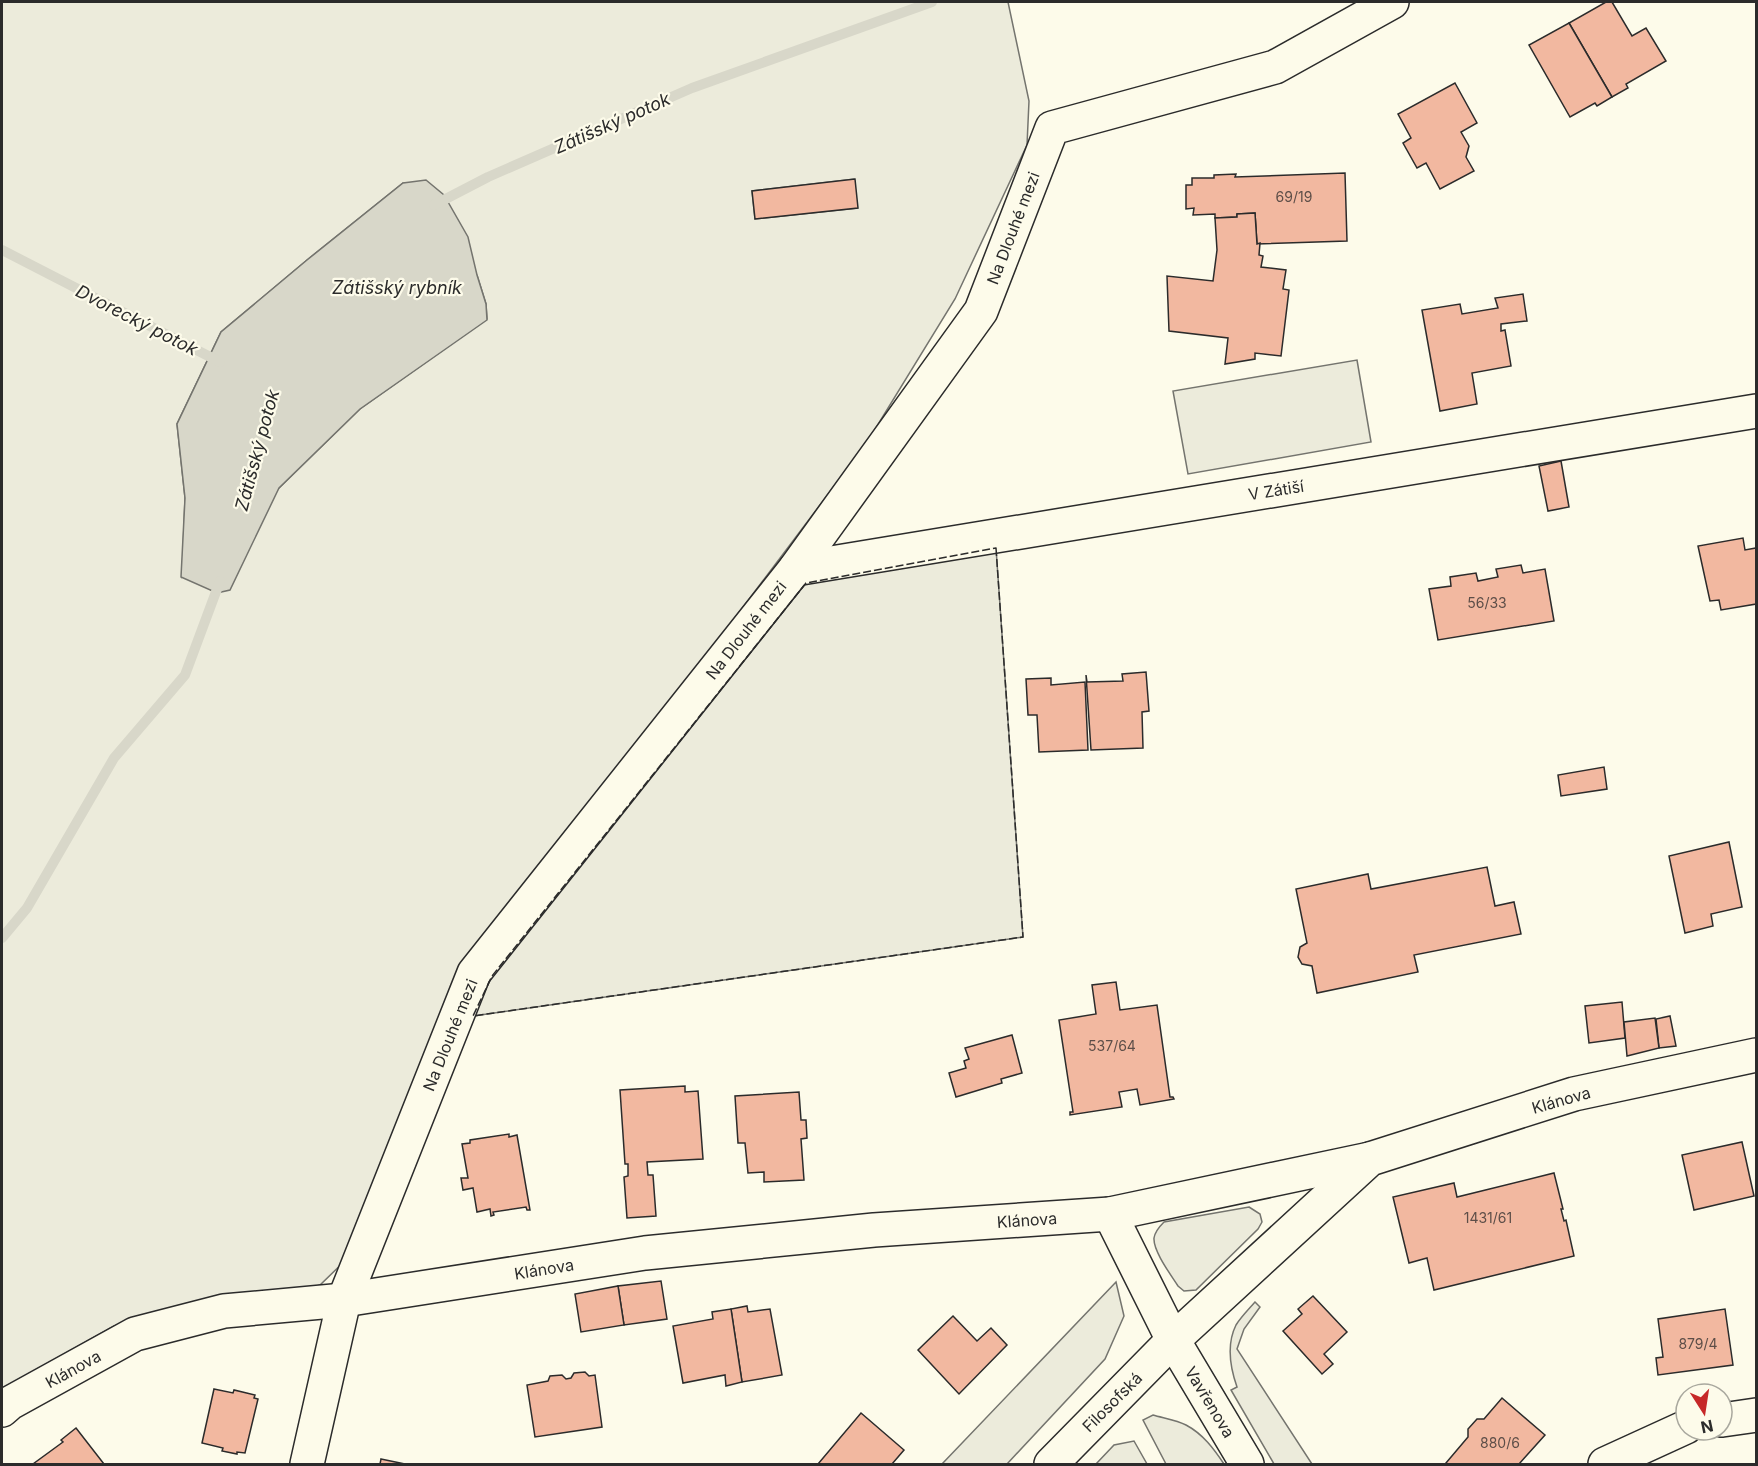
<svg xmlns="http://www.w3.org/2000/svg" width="1758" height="1466" font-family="Inter,sans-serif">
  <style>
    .green { fill: #ecebdb; stroke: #74746e; stroke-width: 1.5; fill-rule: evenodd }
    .water { fill: #d8d7c9; stroke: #74746e; stroke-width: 1.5 }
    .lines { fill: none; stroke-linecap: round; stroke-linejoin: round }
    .stream { stroke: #d8d7c9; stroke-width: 10 }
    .building { fill: #f2b8a0; stroke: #2b2b2b; stroke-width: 1.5 }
    .minor-casing { stroke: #2b2b2b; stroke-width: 36 }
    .minor { stroke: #fdfbea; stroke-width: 33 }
    .fence { stroke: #2b2b2b; stroke-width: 1.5; stroke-dasharray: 8 3; stroke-linecap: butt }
    .labels { text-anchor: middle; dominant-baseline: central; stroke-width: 4.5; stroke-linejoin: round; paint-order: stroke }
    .number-label { font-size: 14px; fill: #5d4e48 }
    .street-label { font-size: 16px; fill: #2b2b2b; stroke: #fdfbea }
    .water-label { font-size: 18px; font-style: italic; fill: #2b2b2b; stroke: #fdfbea }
  </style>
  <rect width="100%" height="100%" fill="#fdfbea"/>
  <g class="green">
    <path d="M 2,2 L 1008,2 L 1029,101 L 1027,145 L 955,299 L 866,444 L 679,692 L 458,971 L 351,1255 L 320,1285 L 293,1293 L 167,1310 L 114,1326 L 2,1389 ZM 854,179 L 857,208 L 755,219 L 752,191 ZM 403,183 L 477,275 L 486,304 L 487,319 L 360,409 L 279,488 L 182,577 L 185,498 L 177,424 L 221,332 L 307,260 Z"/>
    <path d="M 1357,360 L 1371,442 L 1188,474 L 1173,391 Z"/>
    <path d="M 996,548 L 1023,937 L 473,1016 L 492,976 L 806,583 Z"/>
    <path d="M 1249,1207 L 1260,1214 L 1262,1222 L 1258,1229 L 1196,1290 L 1184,1291 L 1178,1286 C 1171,1275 1153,1251 1154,1238 C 1155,1231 1160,1226 1164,1222 Z"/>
    <path d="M 1116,1282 L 1124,1316 L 1105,1359 L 1007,1464 L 942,1464 Z"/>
    <path d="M 1255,1302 L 1260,1307 L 1244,1329 L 1237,1349 L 1312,1464 L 1274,1464 L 1231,1390 L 1237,1387 C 1230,1367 1226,1345 1236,1325 C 1241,1317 1249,1309 1255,1302 Z"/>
    <path d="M 1153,1415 C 1163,1418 1177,1420 1186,1425 C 1203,1434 1214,1449 1224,1464 L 1166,1464 L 1143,1420 Z"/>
    <path d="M 1134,1441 L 1147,1464 L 1096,1464 L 1114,1445 Z"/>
  </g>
  <path class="water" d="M 426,180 L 444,195 L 468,237 L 477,275 L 486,304 L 487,320 L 360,409 L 279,488 L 230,590 L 217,593 L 181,577 L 185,498 L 177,424 L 221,332 L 307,260 L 403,183 Z"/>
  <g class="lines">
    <g class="stream">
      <path d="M 434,205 L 488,177 L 692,88 L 932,2"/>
      <path d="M 2,250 L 220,362"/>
      <path d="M 2,938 L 27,908 L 114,758 L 185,675 L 220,581"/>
    </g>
  </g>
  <g class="building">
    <path d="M 1606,2 L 1612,2 L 1632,36 L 1646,28 L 1666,61 L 1626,84 L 1628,88 L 1612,97 L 1569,23 Z"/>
    <path d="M 1569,23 L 1612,97 L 1597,106 L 1595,103 L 1570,117 L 1529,45 Z"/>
    <path d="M 1455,83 L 1477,123 L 1461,132 L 1469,146 L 1466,157 L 1474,171 L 1440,189 L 1426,163 L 1417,168 L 1403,143 L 1411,138 L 1398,114 Z"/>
    <path d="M 1345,173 L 1347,241 L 1257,244 L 1255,213 L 1237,214 L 1237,217 L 1215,218 L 1215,214 L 1193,215 L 1194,208 L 1186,209 L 1186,185 L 1192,185 L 1192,178 L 1214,178 L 1214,175 L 1236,174 L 1235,177 Z"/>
    <path d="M 855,179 L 858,208 L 755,219 L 752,191 Z"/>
    <path d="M 1255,213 L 1257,244 L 1260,243 L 1259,255 L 1263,256 L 1261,267 L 1286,270 L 1283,289 L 1289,290 L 1281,356 L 1255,353 L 1255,359 L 1225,364 L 1228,338 L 1169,331 L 1167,276 L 1213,281 L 1217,250 L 1215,218 L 1237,217 L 1237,214 Z"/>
    <path d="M 1523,294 L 1527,321 L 1501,324 L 1501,331 L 1505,330 L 1511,366 L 1472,373 L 1477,404 L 1440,411 L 1422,310 L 1460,304 L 1462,314 L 1498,308 L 1495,298 Z"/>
    <path d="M 1561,461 L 1569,507 L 1548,511 L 1539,466 Z"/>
    <path d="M 1743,538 L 1745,550 L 1756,548 L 1756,604 L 1721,610 L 1719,600 L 1710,601 L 1698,546 Z"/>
    <path d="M 1521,565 L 1523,573 L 1545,569 L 1554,621 L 1438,640 L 1429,589 L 1451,586 L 1450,577 L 1476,573 L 1478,581 L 1498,577 L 1496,569 Z"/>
    <path d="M 1146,672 L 1149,711 L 1142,712 L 1143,748 L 1091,750 L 1086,675 L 1087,682 L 1123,681 L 1122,674 Z"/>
    <path d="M 1051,678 L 1051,685 L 1085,682 L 1088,750 L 1039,752 L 1037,715 L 1028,715 L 1026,679 Z"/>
    <path d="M 1604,767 L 1607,789 L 1561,796 L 1558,775 Z"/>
    <path d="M 1729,842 L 1742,907 L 1711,914 L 1713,926 L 1685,933 L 1669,856 Z"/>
    <path d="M 1487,867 L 1495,906 L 1514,902 L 1521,934 L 1414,955 L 1418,972 L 1317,993 L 1312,966 L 1302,964 L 1298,957 L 1300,947 L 1307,943 L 1296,889 L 1368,874 L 1371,889 Z"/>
    <path d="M 1116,982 L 1120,1010 L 1157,1005 L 1170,1097 L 1173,1097 L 1174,1099 L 1140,1105 L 1137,1089 L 1119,1092 L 1122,1107 L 1070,1115 L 1070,1112 L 1073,1112 L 1059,1020 L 1096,1014 L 1092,985 Z"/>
    <path d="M 1622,1002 L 1625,1038 L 1589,1043 L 1585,1006 Z"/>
    <path d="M 1670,1016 L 1676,1046 L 1659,1048 L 1656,1019 Z"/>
    <path d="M 1655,1018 L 1659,1048 L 1627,1056 L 1624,1022 Z"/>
    <path d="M 1012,1035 L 1022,1073 L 1001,1079 L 1002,1083 L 956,1097 L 949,1073 L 966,1068 L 964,1061 L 969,1059 L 965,1048 Z"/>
    <path d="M 685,1086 L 685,1092 L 698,1091 L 703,1159 L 647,1162 L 648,1175 L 653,1175 L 656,1216 L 627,1218 L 624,1177 L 628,1176 L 628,1164 L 625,1164 L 620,1090 Z"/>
    <path d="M 799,1092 L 801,1120 L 806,1120 L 807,1138 L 801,1139 L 804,1180 L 764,1182 L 764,1172 L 748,1173 L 745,1143 L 738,1143 L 735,1096 Z"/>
    <path d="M 509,1134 L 509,1137 L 517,1135 L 530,1210 L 527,1210 L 526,1207 L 493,1212 L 494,1215 L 491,1216 L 490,1209 L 477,1212 L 473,1188 L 463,1190 L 461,1178 L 468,1178 L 462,1144 L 470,1143 L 470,1140 Z"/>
    <path d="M 1742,1142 L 1754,1196 L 1694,1210 L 1682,1155 Z"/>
    <path d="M 1554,1173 L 1563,1209 L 1561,1209 L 1564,1221 L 1566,1220 L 1574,1256 L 1434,1290 L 1427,1258 L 1409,1263 L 1393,1197 L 1454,1183 L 1457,1197 Z"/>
    <path d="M 661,1281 L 667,1319 L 624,1325 L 618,1286 Z"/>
    <path d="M 618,1286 L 624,1325 L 581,1332 L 575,1294 Z"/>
    <path d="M 1313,1296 L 1347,1332 L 1324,1354 L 1333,1364 L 1322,1374 L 1283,1331 L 1302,1314 L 1298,1309 Z"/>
    <path d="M 747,1306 L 748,1312 L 770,1309 L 782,1375 L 742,1382 L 731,1309 Z"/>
    <path d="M 731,1309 L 742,1382 L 726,1386 L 725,1375 L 683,1383 L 673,1326 L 713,1319 L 712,1312 Z"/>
    <path d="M 1725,1309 L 1733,1365 L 1658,1375 L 1656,1358 L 1663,1357 L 1658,1319 Z"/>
    <path d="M 953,1316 L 977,1341 L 991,1328 L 1007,1345 L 959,1394 L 918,1350 Z"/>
    <path d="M 585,1372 L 589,1376 L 595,1375 L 602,1427 L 535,1437 L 527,1385 L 548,1381 L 550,1376 L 562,1375 L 566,1379 L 571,1378 L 574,1373 Z"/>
    <path d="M 214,1389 L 233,1393 L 234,1390 L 255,1395 L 254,1398 L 258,1399 L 245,1453 L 237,1452 L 237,1454 L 222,1451 L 223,1448 L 202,1443 Z"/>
    <path d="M 1502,1398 L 1545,1435 L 1519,1464 L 1447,1464 L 1446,1463 L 1468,1437 L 1468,1429 L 1477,1419 L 1484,1419 Z"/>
    <path d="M 861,1413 L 904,1450 L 892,1464 L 818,1464 Z"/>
    <path d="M 76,1428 L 104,1464 L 33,1464 L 63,1442 L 61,1440 Z"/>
    <path d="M 381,1459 L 405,1464 L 380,1464 Z"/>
  </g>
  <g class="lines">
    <defs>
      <g id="minor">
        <path d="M 795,569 L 1756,411"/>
        <path d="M 1110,1214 L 1173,1340 L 1247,1464"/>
        <path d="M 2,1410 L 10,1403 L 135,1334 L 224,1311 L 344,1300 L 645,1253 L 874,1230 L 1110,1214 L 1370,1159"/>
        <path d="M 1722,1420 L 1756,1415"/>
        <path d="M 307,1464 L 344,1300 L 474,973 L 795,569 L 981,311 L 1052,128 L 1275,67 L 1392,2"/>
        <path d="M 1051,1464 L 1173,1340 L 1370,1159 L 1574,1094 L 1756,1055"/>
        <path d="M 1605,1464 L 1686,1427"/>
      </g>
    </defs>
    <use href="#minor" class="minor-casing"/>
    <use href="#minor" class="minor"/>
    <path class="fence" d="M 996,548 L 1023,937 L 473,1016 L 492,976 L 806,583 Z"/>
  </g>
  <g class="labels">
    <g class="number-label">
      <text x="1294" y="196">69/19</text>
      <text x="1487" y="602">56/33</text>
      <text x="1112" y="1045">537/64</text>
      <text x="1488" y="1217">1431/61</text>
      <text x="1698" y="1343">879/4</text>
      <text x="1500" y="1442">880/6</text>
    </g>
    <g class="street-label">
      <text transform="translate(1013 228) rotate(-69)">Na Dlouhé mezi</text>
      <text transform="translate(1276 490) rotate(-9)">V Zátiší</text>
      <text transform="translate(746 630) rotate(-52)">Na Dlouhé mezi</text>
      <text transform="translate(450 1035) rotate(-68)">Na Dlouhé mezi</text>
      <text transform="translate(1561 1100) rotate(-16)">Klánova</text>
      <text transform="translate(1027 1220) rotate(-4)">Klánova</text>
      <text transform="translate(544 1269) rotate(-9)">Klánova</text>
      <text transform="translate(73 1369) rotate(-29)">Klánova</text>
      <text transform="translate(1112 1402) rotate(-45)">Filosofská</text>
      <text transform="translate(1210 1402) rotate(59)">Vavřenova</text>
    </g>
    <g class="water-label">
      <text transform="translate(612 123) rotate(-24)">Zátišský potok</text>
      <text x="397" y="287">Zátišský rybník</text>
      <text transform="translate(137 320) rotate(27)">Dvorecký potok</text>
      <text transform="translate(257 450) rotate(-75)">Zátišský potok</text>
    </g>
  </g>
  <rect width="1758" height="1466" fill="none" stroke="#2b2b2b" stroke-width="6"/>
  <g transform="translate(1704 1412) rotate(168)"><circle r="28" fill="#fdfbea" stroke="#a9a89e" stroke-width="1.5"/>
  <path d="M0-4.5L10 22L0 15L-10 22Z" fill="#c62828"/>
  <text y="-9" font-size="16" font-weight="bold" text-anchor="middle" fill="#2b2b2b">N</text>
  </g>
</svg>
